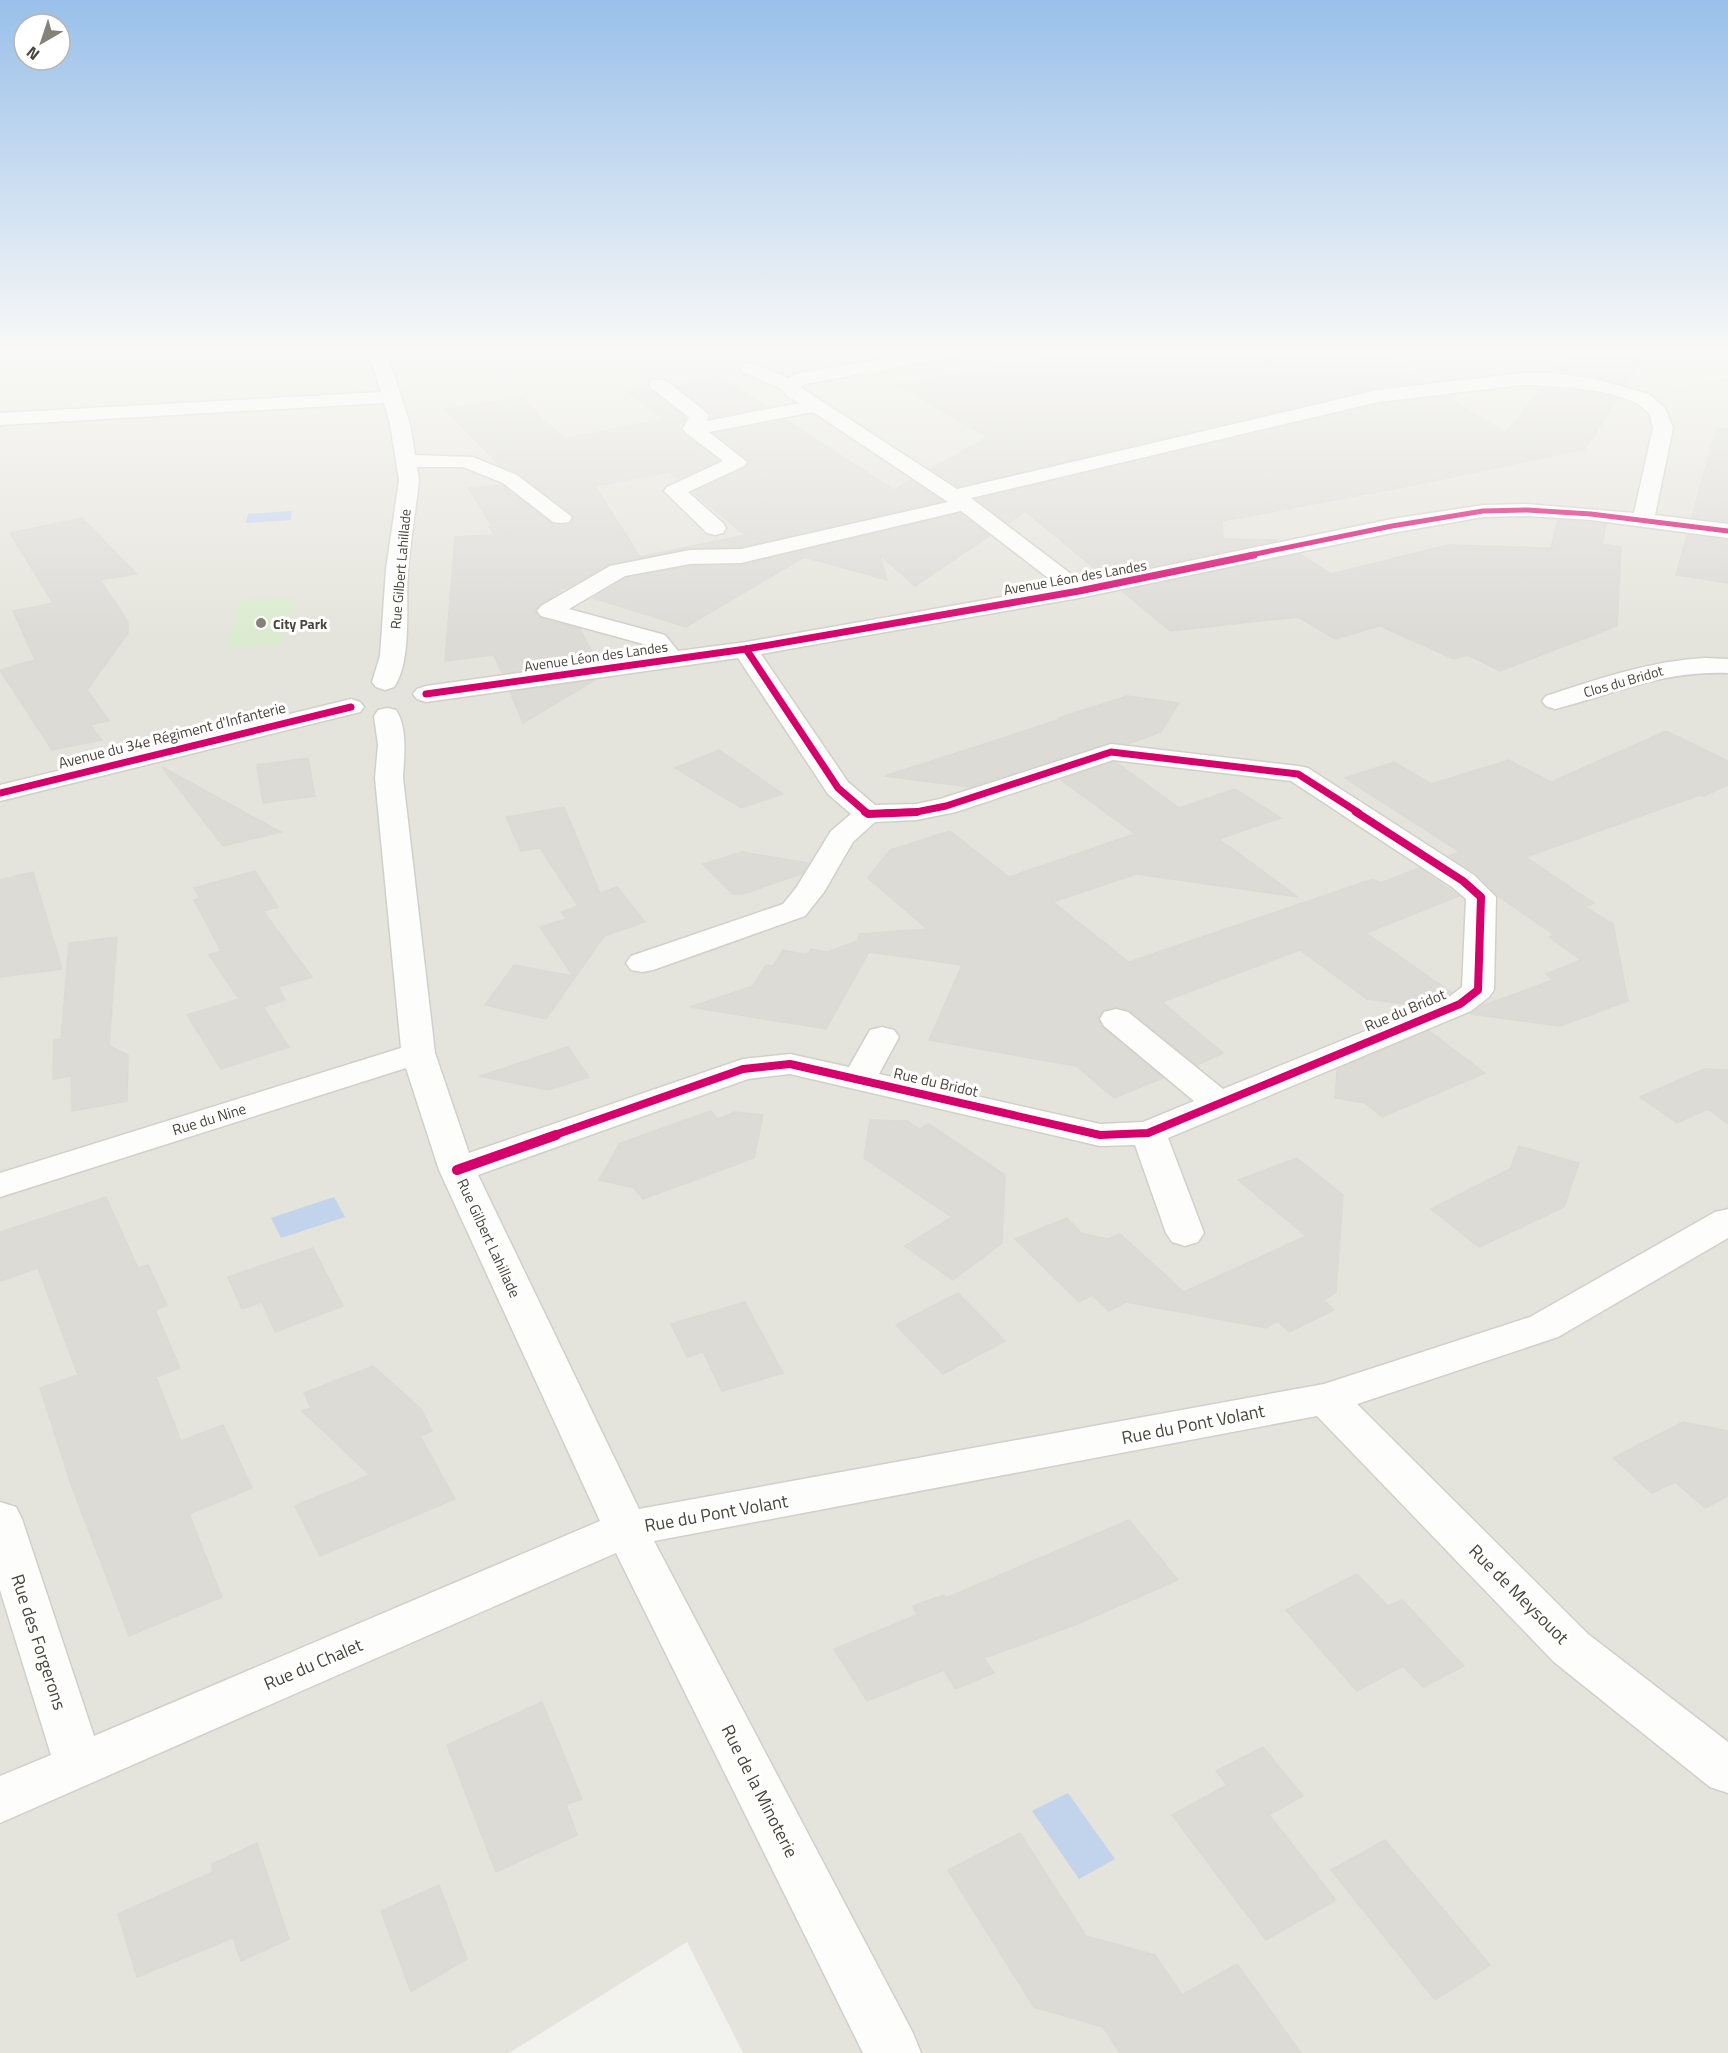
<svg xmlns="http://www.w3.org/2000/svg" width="1728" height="2053" font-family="'Titillium Web',sans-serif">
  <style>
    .residential { fill: #e5e4dc }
    .green { fill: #dbebd0 }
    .water { fill: #c2d3ec }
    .building { fill: #dcdbd6; stroke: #dbdad4; stroke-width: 1.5 }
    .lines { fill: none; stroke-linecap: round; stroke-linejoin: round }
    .minor-casing { stroke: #d0d0cb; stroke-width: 3 }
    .path { stroke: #d2d2cc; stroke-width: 2; stroke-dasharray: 1.5 1.5; stroke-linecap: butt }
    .minor { fill: #fdfdfc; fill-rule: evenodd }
    .cycleway-far3-casing { stroke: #fff; stroke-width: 8 }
    .cycleway-far2-casing { stroke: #fff; stroke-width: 10 }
    .cycleway-far1-casing { stroke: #fff; stroke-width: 12 }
    .cycleway-casing { stroke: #fff; stroke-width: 14 }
    .cycleway-far3 { stroke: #d6006c; stroke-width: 5 }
    .cycleway-far2 { stroke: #d6006c; stroke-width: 7 }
    .cycleway-far1 { stroke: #d6006c; stroke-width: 8 }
    .cycleway { stroke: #d6006c; stroke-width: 10 }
    .poi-dot { fill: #848279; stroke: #fff; stroke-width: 2 }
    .labels { text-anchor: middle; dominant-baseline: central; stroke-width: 6; stroke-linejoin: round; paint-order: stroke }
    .far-street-label { font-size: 14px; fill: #48463a; stroke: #fff }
    .far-poi-label { font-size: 14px; font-weight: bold; fill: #48463a; stroke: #fff; text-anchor: start }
    .street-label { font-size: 15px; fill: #48463a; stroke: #fff }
    .near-street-label { font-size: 18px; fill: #48463a; stroke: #fff }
  </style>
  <rect width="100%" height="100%" fill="#f2f2ee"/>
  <path class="residential" d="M 0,351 L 1728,351 L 1728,2053 L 743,2053 L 687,1942 L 509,2053 L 0,2053 Z"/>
  <path class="green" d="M 296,597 L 282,645 L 225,648 L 241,600 Z"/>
  <g class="water">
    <path d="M 292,511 L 291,520 L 246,523 L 248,514 Z"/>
    <path d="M 334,1197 L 345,1217 L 281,1238 L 271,1218 Z"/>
    <path d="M 1068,1793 L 1115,1859 L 1079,1879 L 1032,1811 Z"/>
  </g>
  <g class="building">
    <path d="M 1083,351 L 1376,351 L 1425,382 L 1377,388 L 957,487 L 931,469 L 988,437 L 897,385 Z"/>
    <path d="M 1571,351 L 1649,351 L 1626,385 L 1594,377 L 1555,371 Z"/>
    <path d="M 719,376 L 767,407 L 711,418 L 707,410 L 672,383 Z"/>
    <path d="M 648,387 L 686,418 L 681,428 L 684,434 L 719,461 L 678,479 L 669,472 L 595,486 L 640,557 L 745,535 L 693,492 L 745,468 L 749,463 L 748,460 L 714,433 L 786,420 L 894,490 L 911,480 L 942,501 L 741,547 L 690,548 L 610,564 L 565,589 L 558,587 L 561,592 L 540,604 L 535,612 L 540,618 L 580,629 L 596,660 L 502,673 L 494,655 L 445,661 L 455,537 L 495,535 L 489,527 L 492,526 L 468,488 L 502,485 L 553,524 L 569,524 L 574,517 L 518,473 L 502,467 L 444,409 L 523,398 L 542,419 L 565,439 L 664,419 L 625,390 Z"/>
    <path d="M 1542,388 L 1590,392 L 1618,399 L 1585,449 L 1414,485 L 1222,521 L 1223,539 L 1278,540 L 1104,576 L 1025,511 L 1008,523 L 976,499 L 1378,404 L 1446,396 L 1506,433 Z"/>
    <path d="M 1717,427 L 1728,429 L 1728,522 L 1692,517 Z"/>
    <path d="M 960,513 L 989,536 L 915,586 L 880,555 L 887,580 L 804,557 L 686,627 L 593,598 L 626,578 L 690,566 L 742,565 Z"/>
    <path d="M 82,518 L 137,574 L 100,580 L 128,622 L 128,633 L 87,690 L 109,721 L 90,725 L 102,740 L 52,750 L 0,670 L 35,660 L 13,611 L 53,603 L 10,533 Z"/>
    <path d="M 1558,520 L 1606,524 L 1602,544 L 1621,547 L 1617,626 L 1500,671 L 1468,655 L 1454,659 L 1380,626 L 1335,639 L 1298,617 L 1170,631 L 1122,591 L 1300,554 L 1331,574 L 1448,545 L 1551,548 Z"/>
    <path d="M 1687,535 L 1728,540 L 1728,583 L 1676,575 Z"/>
    <path d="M 595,680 L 523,723 L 510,692 Z"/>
    <path d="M 1127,696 L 1179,703 L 1161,732 L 1128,744 L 1110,742 L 969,787 L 885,776 L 1061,719 L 1059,718 Z"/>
    <path d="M 1666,731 L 1728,761 L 1728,785 L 1704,796 L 1700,795 L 1526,857 L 1594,903 L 1585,907 L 1613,924 L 1628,1001 L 1560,1026 L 1471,1014 L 1482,1006 L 1553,980 L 1546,974 L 1581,960 L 1549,937 L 1554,935 L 1498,896 L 1476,873 L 1449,856 L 1460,852 L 1345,778 L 1394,762 L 1431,784 L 1509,760 L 1551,782 Z"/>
    <path d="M 719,750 L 783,794 L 741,808 L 675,768 Z"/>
    <path d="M 308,758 L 315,796 L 263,803 L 257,765 Z"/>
    <path d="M 1113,762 L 1117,763 L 1179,808 L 1235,789 L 1281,818 L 1219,839 L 1298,897 L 1136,874 L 1053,902 L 1129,962 L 1373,879 L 1380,883 L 1419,868 L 1459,896 L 1366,933 L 1451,992 L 1420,1006 L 1367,999 L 1300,950 L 1162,1002 L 1223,1053 L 1197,1065 L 1129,1010 L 1117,1007 L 1103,1010 L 1098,1018 L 1103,1028 L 1163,1078 L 1114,1098 L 1076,1066 L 929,1040 L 962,965 L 869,952 L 826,1029 L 690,1007 L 753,986 L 766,965 L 773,966 L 783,950 L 807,955 L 811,949 L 827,952 L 858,941 L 859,934 L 927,929 L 868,878 L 890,850 L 950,831 L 1009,877 L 1135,834 L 1061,780 Z"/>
    <path d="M 162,767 L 281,832 L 223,846 Z"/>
    <path d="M 564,807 L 600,893 L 617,887 L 645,922 L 604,936 L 546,1019 L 485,1005 L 514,965 L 573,976 L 540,927 L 567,919 L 561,912 L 578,906 L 540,848 L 521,851 L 506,817 Z"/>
    <path d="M 742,852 L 808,863 L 802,874 L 743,894 L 733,894 L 703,864 Z"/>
    <path d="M 255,871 L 278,907 L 263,911 L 312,977 L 278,987 L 285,1000 L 263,1007 L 289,1047 L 221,1069 L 187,1015 L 239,999 L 209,955 L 221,951 L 194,900 L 200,898 L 194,888 Z"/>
    <path d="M 33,872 L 62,969 L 0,977 L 0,880 Z"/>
    <path d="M 117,937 L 109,1046 L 128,1055 L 127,1101 L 72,1111 L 71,1076 L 53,1079 L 54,1040 L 61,1039 L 69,943 Z"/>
    <path d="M 1429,1031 L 1485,1073 L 1382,1117 L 1365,1103 L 1335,1098 L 1337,1069 Z"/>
    <path d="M 568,1047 L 589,1077 L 548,1090 L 480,1076 Z"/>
    <path d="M 1704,1069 L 1728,1070 L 1728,1124 L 1708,1109 L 1677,1123 L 1640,1097 Z"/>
    <path d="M 711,1111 L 717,1119 L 735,1112 L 763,1115 L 754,1158 L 643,1199 L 634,1188 L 599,1180 L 620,1143 Z"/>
    <path d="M 870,1120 L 907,1121 L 919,1129 L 929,1124 L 1005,1175 L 1002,1243 L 953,1280 L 905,1246 L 952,1217 L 864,1158 Z"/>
    <path d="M 1519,1146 L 1579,1163 L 1564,1207 L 1479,1247 L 1431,1209 L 1510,1169 Z"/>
    <path d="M 1297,1158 L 1343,1195 L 1336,1292 L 1324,1300 L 1334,1310 L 1289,1332 L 1277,1321 L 1266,1328 L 1126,1302 L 1109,1311 L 1092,1295 L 1079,1302 L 1015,1239 L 1067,1218 L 1081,1233 L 1108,1239 L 1120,1234 L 1184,1292 L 1306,1236 L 1238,1180 Z"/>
    <path d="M 106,1197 L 138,1268 L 148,1265 L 167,1305 L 155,1310 L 180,1368 L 156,1377 L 181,1441 L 223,1425 L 252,1488 L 189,1514 L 222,1597 L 129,1636 L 71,1484 L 40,1388 L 78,1375 L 38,1268 L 0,1281 L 0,1232 Z"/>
    <path d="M 313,1248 L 343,1306 L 275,1332 L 262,1302 L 242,1309 L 228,1277 Z"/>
    <path d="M 958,1293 L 1005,1341 L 943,1374 L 896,1325 Z"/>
    <path d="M 745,1302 L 783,1373 L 722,1391 L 703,1352 L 687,1357 L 671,1324 Z"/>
    <path d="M 373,1366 L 421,1409 L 432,1431 L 420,1436 L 455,1499 L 320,1556 L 295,1506 L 370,1475 L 302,1411 L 311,1408 L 304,1393 Z"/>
    <path d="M 1683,1422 L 1728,1431 L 1728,1496 L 1705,1508 L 1675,1482 L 1652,1493 L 1613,1458 Z"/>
    <path d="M 1129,1520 L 1178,1580 L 1070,1627 L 984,1658 L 994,1673 L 955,1689 L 944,1670 L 867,1701 L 834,1649 L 917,1615 L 913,1606 L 944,1595 L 946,1598 Z"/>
    <path d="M 1357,1574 L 1388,1606 L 1402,1600 L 1464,1666 L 1423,1687 L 1403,1666 L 1357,1691 L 1286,1610 Z"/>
    <path d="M 542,1702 L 582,1799 L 566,1804 L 577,1835 L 496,1872 L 447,1745 Z"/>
    <path d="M 1263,1747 L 1303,1796 L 1269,1815 L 1336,1900 L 1266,1940 L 1172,1815 L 1227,1785 L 1216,1771 Z"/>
    <path d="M 1020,1833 L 1086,1936 L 1155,1955 L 1182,1995 L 1237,1964 L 1301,2053 L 1120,2053 L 1103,2027 L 1034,2007 L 948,1870 Z"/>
    <path d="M 1385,1840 L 1490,1965 L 1435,2000 L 1331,1870 Z"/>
    <path d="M 257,1843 L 289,1939 L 241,1961 L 233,1938 L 137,1977 L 118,1914 L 213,1872 L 212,1864 Z"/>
    <path d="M 439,1885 L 467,1959 L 411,1992 L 381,1911 Z"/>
  </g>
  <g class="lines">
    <defs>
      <g id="minor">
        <path d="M 368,351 L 386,351 L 410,424 L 415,455 L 473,457 L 517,475 L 572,517 L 569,522 L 561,523 L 553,522 L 503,483 L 463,467 L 417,467 L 419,480 C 416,509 411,539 408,568 C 405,601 413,660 394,687 L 385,690 L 376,687 L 372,682 L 380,656 L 386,569 L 399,480 L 390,424 L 384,403 L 0,425 L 0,413 L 381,392 Z"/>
        <path d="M 927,351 L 966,351 L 963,355 L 957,356 L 806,384 L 800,387 L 957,489 L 1378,390 L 1522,373 L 1553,373 L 1594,379 L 1649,394 L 1665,408 L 1673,428 L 1655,515 L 1728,524 L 1728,538 L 1591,520 L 1527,516 L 1483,517 L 1392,533 L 1079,598 L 761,654 L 848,782 L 875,805 L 916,804 L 940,799 L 1111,744 L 1298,766 L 1308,768 L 1474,875 L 1496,897 L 1494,990 L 1489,997 L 1471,1011 L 1168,1138 L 1204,1233 L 1198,1242 L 1185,1246 L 1172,1242 L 1166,1233 L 1135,1145 L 1100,1146 L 790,1074 L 748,1079 L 478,1175 L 639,1509 L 1324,1384 L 1530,1317 L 1715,1212 L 1728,1209 L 1728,1238 L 1558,1337 L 1357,1404 L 1588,1634 L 1728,1742 L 1728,1793 L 1710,1787 L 1554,1662 L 1317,1416 L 654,1541 L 913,2033 L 921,2053 L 863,2053 L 616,1553 L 0,1823 L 0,1776 L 51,1755 L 0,1590 L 0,1502 L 16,1507 L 22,1519 L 94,1736 L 600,1521 L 439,1170 L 406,1068 L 0,1197 L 0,1173 L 401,1048 L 375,778 L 378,745 L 374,716 L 378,710 L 387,708 L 396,710 C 408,728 404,758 403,778 L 435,1053 L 469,1153 L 743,1059 L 790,1054 L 849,1067 L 870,1030 L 882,1027 L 894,1030 L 899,1037 L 879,1074 L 1100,1124 L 1143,1122 L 1194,1101 L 1104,1026 L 1100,1019 L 1104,1012 L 1116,1009 L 1128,1012 L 1223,1089 L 1449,997 L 1462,987 L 1466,899 L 1452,887 L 1291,781 L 1113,760 L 956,812 L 916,820 L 875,822 L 853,842 L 824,892 L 805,916 L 653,970 L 642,972 L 631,970 L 626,963 L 631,956 L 783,904 L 796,888 L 831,831 L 851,814 L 828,794 L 738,658 L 426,702 L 417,699 L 413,694 L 417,689 L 426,686 L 655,654 L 647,645 L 541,616 L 537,611 L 541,606 L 610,566 L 690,550 L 741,549 L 948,502 L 813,412 L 709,432 L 747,462 L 744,466 L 688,492 L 723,523 L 726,528 L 723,533 L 715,535 L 707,533 L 664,491 L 667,487 L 723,461 L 686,433 L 683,429 L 689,417 L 651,388 L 649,384 L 651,380 L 665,380 L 706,412 L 709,416 L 707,421 L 799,403 L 786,395 L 782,389 L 743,372 L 740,368 L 743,364 L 755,364 L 788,378 L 801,373 ZM 1522,385 C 1550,385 1633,389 1649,414 C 1651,418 1652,424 1653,428 L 1634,513 L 1527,504 L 1483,505 L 1392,519 L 1083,583 L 971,498 L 1378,402 ZM 961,511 L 1060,587 L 746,642 L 678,651 L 665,635 L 569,609 L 625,576 L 690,564 L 741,563 Z"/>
        <path d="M 1705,658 L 1728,659 L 1728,673 C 1659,671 1619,693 1555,709 L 1546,706 L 1542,701 L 1546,696 C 1598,679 1650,661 1705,658 Z"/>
        <path d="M 351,699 L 360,702 L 364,707 L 360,712 L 0,801 L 0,785 Z"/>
      </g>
    </defs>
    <use href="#minor" class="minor-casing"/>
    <path class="path" d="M 1679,390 L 1728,380"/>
    <use href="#minor" class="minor"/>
    <defs>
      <path id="cycleway-far3" d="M 1246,556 L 1392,526 L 1483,511 L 1527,510 L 1591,514 L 1728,531"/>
      <g id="cycleway-far2">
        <path d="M 746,649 L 838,788 L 867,813"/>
        <path d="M 426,694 L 746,649 L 1079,591 L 1254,555"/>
        <path d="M 0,793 L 351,707"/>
        <path d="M 885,813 L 916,812 L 946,806 L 1111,752 L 1298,774 L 1359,813"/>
      </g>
      <g id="cycleway-far1">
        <path d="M 865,812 L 868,814 L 917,812"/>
        <path d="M 552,1136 L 743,1069 L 790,1064 L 1100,1135 L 1148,1133 L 1460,1004 L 1478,990 L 1481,897 L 1463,881 L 1356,812"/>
      </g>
      <path id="cycleway" d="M 457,1170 L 556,1135"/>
    </defs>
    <use href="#cycleway-far3" class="cycleway-far3-casing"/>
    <use href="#cycleway-far2" class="cycleway-far2-casing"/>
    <use href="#cycleway-far1" class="cycleway-far1-casing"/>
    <use href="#cycleway" class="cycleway-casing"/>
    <use href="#cycleway-far3" class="cycleway-far3"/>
    <use href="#cycleway-far2" class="cycleway-far2"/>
    <use href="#cycleway-far1" class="cycleway-far1"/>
    <use href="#cycleway" class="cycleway"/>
  </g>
  <linearGradient id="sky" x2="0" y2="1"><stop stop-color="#99c0ea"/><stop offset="0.55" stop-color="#f9f9f7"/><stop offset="1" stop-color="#f9f9f7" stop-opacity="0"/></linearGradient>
  <rect width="1728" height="638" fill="url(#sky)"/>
  <circle class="poi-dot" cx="261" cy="623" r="6"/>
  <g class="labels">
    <g class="far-street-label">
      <text transform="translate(400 569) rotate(-85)">Rue Gilbert Lahillade</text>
      <text transform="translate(1075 577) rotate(-10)">Avenue Léon des Landes</text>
      <text transform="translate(596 656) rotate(-8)">Avenue Léon des Landes</text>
      <text transform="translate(1623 681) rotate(-16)">Clos du Bridot</text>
    </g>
    <g class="far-poi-label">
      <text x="273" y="623">City Park</text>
    </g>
    <g class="street-label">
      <text transform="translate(172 735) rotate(-14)">Avenue du 34e Régiment d'Infanterie</text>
      <text transform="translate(1405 1010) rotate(-23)">Rue du Bridot</text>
      <text transform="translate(936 1082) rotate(13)">Rue du Bridot</text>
      <text transform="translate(209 1119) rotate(-17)">Rue du Nine</text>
      <text transform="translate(489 1238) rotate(65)">Rue Gilbert Lahillade</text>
    </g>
    <g class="near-street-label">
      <text transform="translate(1193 1424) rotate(-11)">Rue du Pont Volant</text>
      <text transform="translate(716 1513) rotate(-10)">Rue du Pont Volant</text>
      <text transform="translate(1519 1594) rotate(45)">Rue de Meysouot</text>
      <text transform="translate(39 1642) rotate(72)">Rue des Forgerons</text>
      <text transform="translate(313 1664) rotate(-23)">Rue du Chalet</text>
      <text transform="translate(760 1791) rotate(63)">Rue de la Minoterie</text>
    </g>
  </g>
  <g transform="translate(42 42) rotate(219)"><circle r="28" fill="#ffffff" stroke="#b6b5b0" stroke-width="1.5"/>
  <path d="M0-4.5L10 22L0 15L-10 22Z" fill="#848279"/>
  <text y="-9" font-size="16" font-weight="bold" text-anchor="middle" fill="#48463a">N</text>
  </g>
</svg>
